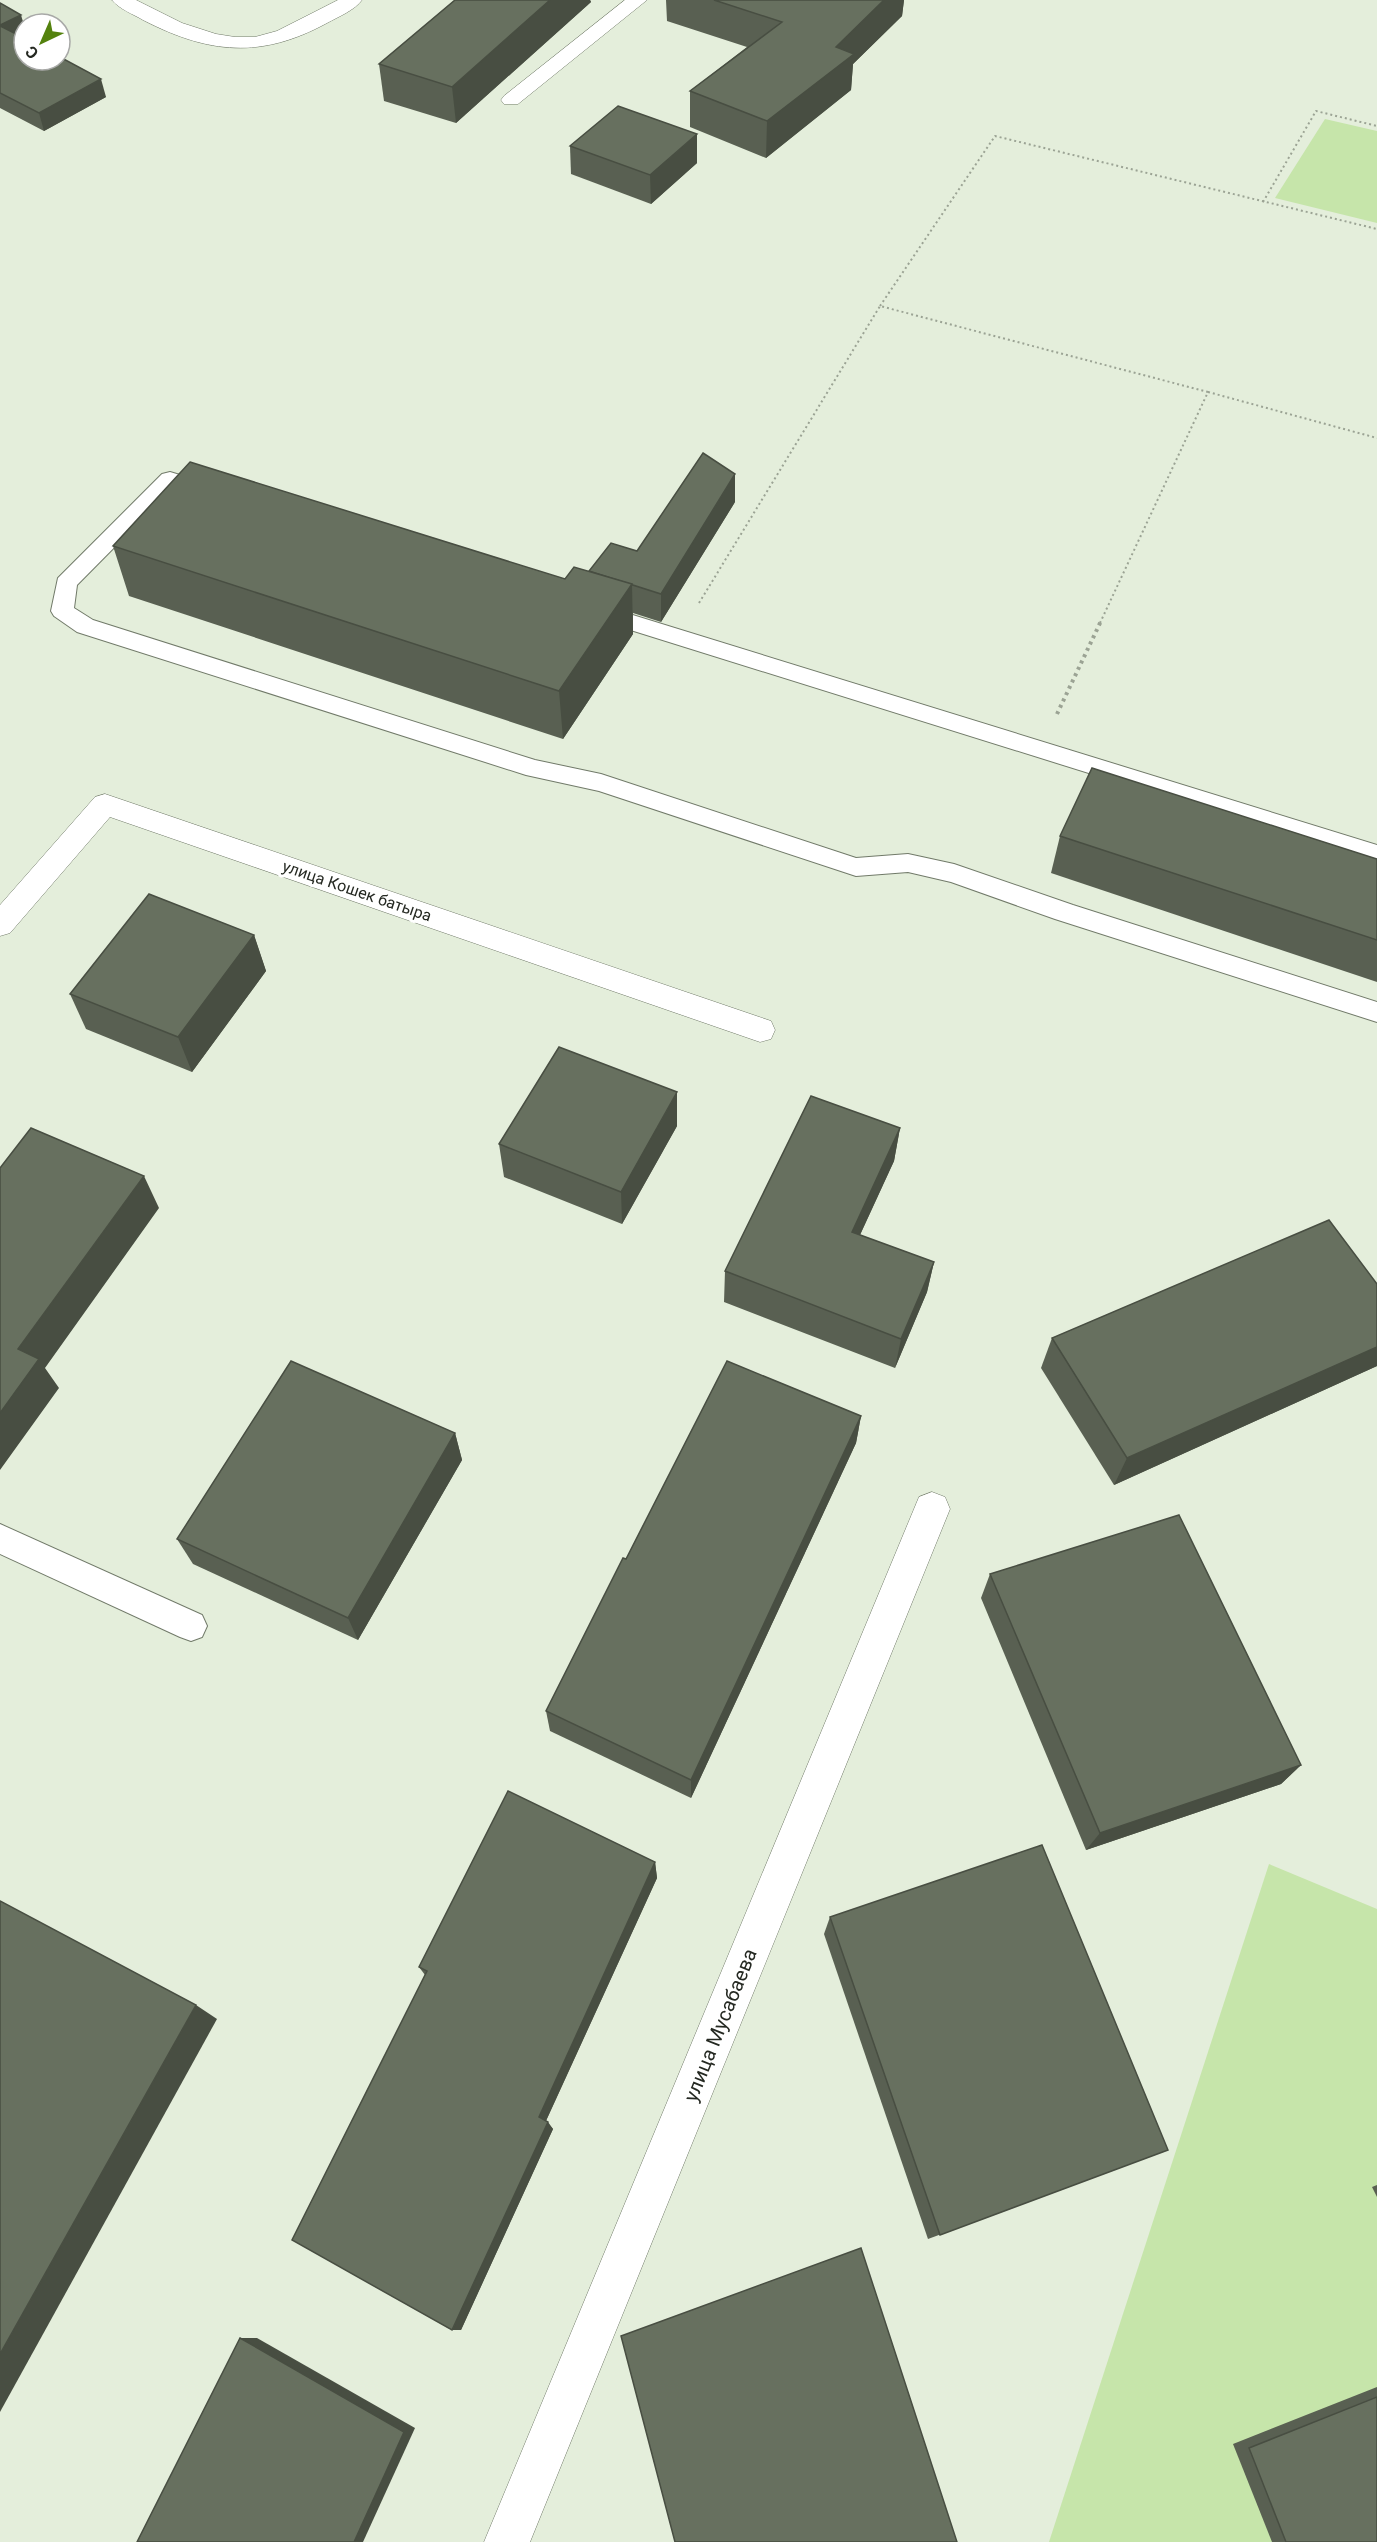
<svg xmlns="http://www.w3.org/2000/svg" width="1377" height="2542" font-family="Roboto,sans-serif">
  <style>
    .green { fill: #c6e5aa }
    .lines { fill: none; stroke-linecap: round; stroke-linejoin: round }
    .lane-casing { stroke: #717a69; stroke-width: 2 }
    .street-casing { stroke: #717a69; stroke-width: 1 }
    .path-far1 { stroke: #9ba394; stroke-width: 2; stroke-dasharray: 2 3; stroke-linecap: butt }
    .path { stroke: #9ba394; stroke-width: 4; stroke-dasharray: 3 4; stroke-linecap: butt }
    .lane { fill: #fff; fill-rule: evenodd }
    .street { fill: #fff; fill-rule: evenodd }
    .wall { fill: #596052 }
    .shaded-wall { fill: #484e42 }
    .building { fill: #67705f; stroke: #484e42; stroke-width: 1.5 }
    .labels { text-anchor: middle; dominant-baseline: central; stroke-width: 6; stroke-linejoin: round; paint-order: stroke }
    .street-label { font-size: 16px; fill: #252922; stroke: #fff }
    .near-street-label { font-size: 20px; fill: #252922; stroke: #fff }
  </style>
  <rect width="100%" height="100%" fill="#e4eedb"/>
  <g class="green">
    <path d="M 1325,119 L 1377,131 L 1377,223 L 1275,198 Z"/>
    <path d="M 1269,1864 L 1377,1909 L 1377,2542 L 1049,2542 Z"/>
  </g>
  <g class="lines">
    <defs>
      <g id="lane">
        <path d="M 170,472 L 217,486 L 220,491 L 217,496 L 209,498 L 174,487 L 77,585 L 74,608 L 93,620 L 535,760 L 601,774 L 856,858 L 908,854 L 954,864 L 1073,905 L 1377,1002 L 1377,1022 L 1055,919 L 951,882 L 908,872 L 856,876 L 599,791 L 526,775 L 77,632 L 54,616 L 51,611 L 58,578 L 162,474 Z"/>
        <path d="M 597,604 L 1377,845 L 1377,863 L 589,617 L 586,612 L 589,607 Z"/>
        <path d="M 0,1524 L 202,1615 L 207,1626 L 202,1637 L 191,1641 L 180,1637 L 0,1554 Z"/>
      </g>
      <g id="street">
        <path d="M 112,0 L 136,0 L 182,23 L 216,34 L 235,37 L 255,37 L 277,31 L 338,0 L 362,0 C 355,10 338,17 327,23 C 261,59 209,54 143,20 C 133,14 119,9 112,0 Z"/>
        <path d="M 625,0 L 647,0 L 518,104 L 504,104 L 501,100 L 504,96 Z"/>
        <path d="M 105,794 L 771,1021 L 775,1030 L 771,1039 L 760,1042 L 110,817 L 10,933 L 0,936 L 0,905 L 95,797 Z"/>
        <path d="M 932,1492 L 945,1497 L 950,1509 L 530,2542 L 484,2542 L 914,1509 L 919,1497 Z"/>
      </g>
    </defs>
    <use href="#lane" class="lane-casing"/>
    <use href="#street" class="street-casing"/>
    <g class="path-far1">
      <path d="M 1263,202 L 1316,111 L 1377,126"/>
      <path d="M 880,306 L 995,136 L 1377,229"/>
      <path d="M 1208,392 L 1377,438"/>
      <path d="M 699,603 L 880,306 L 1208,392 L 1100,623"/>
    </g>
    <path class="path" d="M 1057,714 L 1101,621"/>
    <use href="#lane" class="lane"/>
    <use href="#street" class="street"/>
  </g>
  <g class="wall">
    <path d="M 455,0 L 590,0 L 591,2 L 456,123 L 384,101 L 379,64 Z"/>
    <path d="M 666,0 L 904,0 L 902,16 L 853,64 L 851,90 L 766,158 L 690,127 L 690,91 L 747,47 L 667,21 Z"/>
    <path d="M 0,3 L 24,25 L 24,34 L 19,36 L 106,97 L 44,131 L 0,108 Z"/>
    <path d="M 570,146 L 697,163 L 651,204 L 571,174 Z"/>
    <path d="M 735,502 L 661,622 L 633,613 L 633,634 L 563,739 L 129,596 L 113,546 L 565,579 L 589,571 L 637,551 Z"/>
    <path d="M 1060,836 L 1377,859 L 1377,982 L 1051,873 Z"/>
    <path d="M 254,935 L 266,971 L 192,1072 L 86,1029 L 70,994 Z"/>
    <path d="M 677,1126 L 622,1224 L 504,1177 L 499,1144 Z"/>
    <path d="M 900,1128 L 894,1161 L 860,1235 L 934,1262 L 927,1292 L 895,1368 L 724,1302 L 725,1271 Z"/>
    <path d="M 1377,1284 L 1377,1366 L 1114,1485 L 1041,1368 L 1052,1338 Z"/>
    <path d="M 861,1416 L 856,1443 L 691,1798 L 550,1731 L 546,1711 L 626,1559 Z"/>
    <path d="M 455,1433 L 462,1460 L 358,1640 L 193,1564 L 177,1539 Z"/>
    <path d="M 990,1574 L 1301,1765 L 1281,1784 L 1086,1850 L 981,1598 Z"/>
    <path d="M 655,1862 L 657,1878 L 546,2121 L 553,2129 L 461,2330 L 425,1975 L 419,1967 Z"/>
    <path d="M 830,1917 L 1168,2150 L 928,2239 L 824,1934 Z"/>
    <path d="M 1377,2185 L 1377,2197 L 1372,2187 Z"/>
    <path d="M 1377,2387 L 1377,2542 L 1272,2542 L 1233,2444 Z"/>
  </g>
  <g class="shaded-wall">
    <path d="M 550,0 L 590,0 L 591,2 L 456,123 L 452,87 Z"/>
    <path d="M 884,0 L 904,0 L 902,16 L 853,64 L 851,90 L 766,158 L 767,121 L 836,47 Z"/>
    <path d="M 21,15 L 24,25 L 24,34 L 4,43 L 0,29 L 0,25 Z"/>
    <path d="M 101,79 L 106,97 L 44,131 L 39,113 Z"/>
    <path d="M 697,134 L 697,163 L 651,204 L 650,175 Z"/>
    <path d="M 735,474 L 735,502 L 661,622 L 661,594 Z"/>
    <path d="M 632,584 L 633,634 L 563,739 L 559,691 Z"/>
    <path d="M 254,935 L 266,971 L 192,1072 L 178,1037 Z"/>
    <path d="M 677,1092 L 677,1126 L 622,1224 L 621,1192 Z"/>
    <path d="M 900,1128 L 894,1161 L 847,1263 L 852,1232 Z"/>
    <path d="M 144,1176 L 159,1208 L 45,1368 L 59,1388 L 0,1470 L 0,1413 L 18,1349 Z"/>
    <path d="M 934,1262 L 927,1292 L 895,1368 L 901,1339 Z"/>
    <path d="M 1377,1347 L 1377,1366 L 1114,1485 L 1127,1458 Z"/>
    <path d="M 861,1416 L 856,1443 L 691,1798 L 691,1780 Z"/>
    <path d="M 455,1433 L 462,1460 L 358,1640 L 348,1618 Z"/>
    <path d="M 1301,1765 L 1281,1784 L 1086,1850 L 1100,1833 Z"/>
    <path d="M 655,1862 L 657,1878 L 544,2125 L 539,2117 Z"/>
    <path d="M 196,2005 L 217,2019 L 0,2412 L 0,2354 Z"/>
    <path d="M 548,2122 L 553,2129 L 461,2330 L 452,2330 Z"/>
    <path d="M 240,2338 L 257,2338 L 415,2428 L 363,2542 L 354,2542 Z"/>
  </g>
  <g class="building">
    <path d="M 455,0 L 550,0 L 452,87 L 379,64 Z"/>
    <path d="M 714,0 L 884,0 L 836,47 L 854,54 L 767,121 L 690,91 L 782,22 Z"/>
    <path d="M 0,3 L 21,15 L 0,25 Z"/>
    <path d="M 0,26 L 24,38 L 24,60 L 60,60 L 60,57 L 101,79 L 39,113 L 0,93 Z"/>
    <path d="M 618,106 L 697,134 L 650,175 L 570,146 Z"/>
    <path d="M 703,453 L 735,474 L 661,594 L 589,571 L 611,543 L 637,551 Z"/>
    <path d="M 190,462 L 565,579 L 574,567 L 632,584 L 559,691 L 113,546 Z"/>
    <path d="M 1092,768 L 1377,859 L 1377,940 L 1060,836 Z"/>
    <path d="M 149,894 L 254,935 L 178,1037 L 70,994 Z"/>
    <path d="M 559,1047 L 677,1092 L 621,1192 L 499,1144 Z"/>
    <path d="M 811,1096 L 900,1128 L 852,1232 L 934,1262 L 901,1339 L 725,1271 Z"/>
    <path d="M 31,1128 L 144,1176 L 18,1349 L 39,1359 L 0,1413 L 0,1168 Z"/>
    <path d="M 1329,1220 L 1377,1284 L 1377,1347 L 1127,1458 L 1052,1338 Z"/>
    <path d="M 291,1361 L 455,1433 L 348,1618 L 177,1539 Z"/>
    <path d="M 727,1361 L 861,1416 L 691,1780 L 546,1711 L 623,1558 L 626,1559 Z"/>
    <path d="M 1179,1515 L 1301,1765 L 1100,1833 L 990,1574 Z"/>
    <path d="M 508,1791 L 655,1862 L 539,2117 L 548,2122 L 452,2330 L 292,2240 L 427,1971 L 419,1967 Z"/>
    <path d="M 1042,1845 L 1168,2150 L 940,2235 L 830,1917 Z"/>
    <path d="M 0,1901 L 196,2005 L 0,2354 Z"/>
    <path d="M 861,2248 L 957,2542 L 675,2542 L 621,2336 Z"/>
    <path d="M 240,2338 L 404,2432 L 354,2542 L 137,2542 Z"/>
    <path d="M 1377,2397 L 1377,2542 L 1286,2542 L 1249,2448 Z"/>
  </g>
  <g class="labels">
    <g class="street-label">
      <text transform="translate(357 891) rotate(19)">улица Кошек батыра</text>
    </g>
    <g class="near-street-label">
      <text transform="translate(720 2025) rotate(-68)">улица Мусабаева</text>
    </g>
  </g>
  <g transform="translate(42 42) rotate(224)"><circle r="28" fill="#ffffff" stroke="#a8a9a7" stroke-width="1.5"/>
  <path d="M0-4.5L10 22L0 15L-10 22Z" fill="#54820e"/>
  <text y="-9" font-size="16" font-weight="bold" text-anchor="middle" fill="#252922">С</text>
  </g>
</svg>
